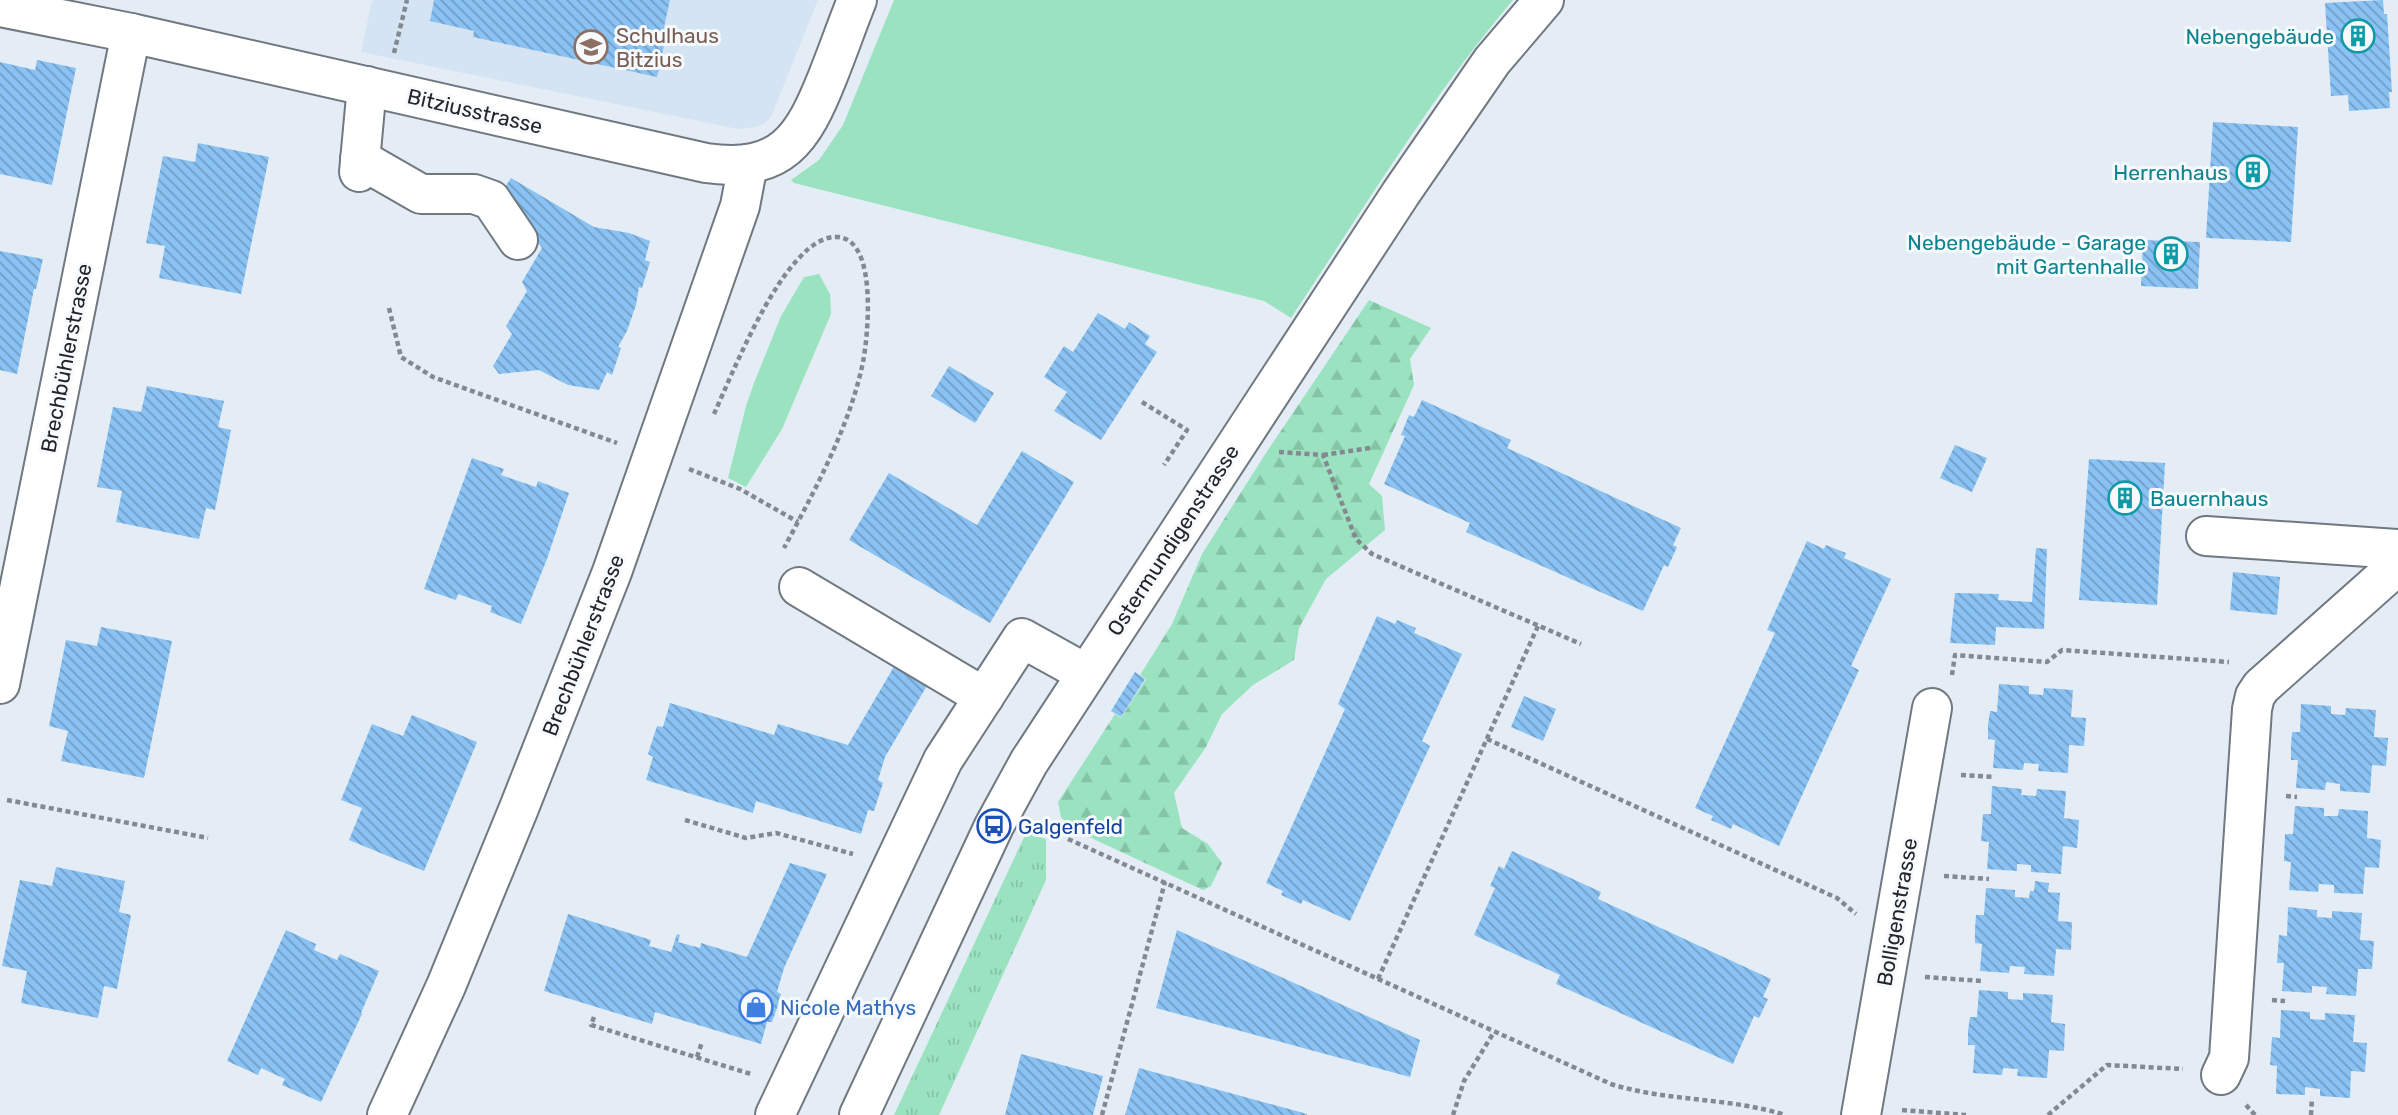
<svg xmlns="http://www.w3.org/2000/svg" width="2398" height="1115" font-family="Rubik,sans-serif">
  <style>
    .built { fill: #d4e4f3 }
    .grass { fill: url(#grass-tufts) }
    .forest { fill: url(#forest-firs) }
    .green { fill: #9be3c0 }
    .building { fill: url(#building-back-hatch) }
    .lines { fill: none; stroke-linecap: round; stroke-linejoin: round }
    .minor-casing { stroke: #707880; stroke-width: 42 }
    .major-casing { stroke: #707880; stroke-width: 42 }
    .path { stroke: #838990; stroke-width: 4.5; stroke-dasharray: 5 3.5; stroke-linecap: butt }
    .minor { stroke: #fff; stroke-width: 38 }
    .major { stroke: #fff; stroke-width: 38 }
    .labels { text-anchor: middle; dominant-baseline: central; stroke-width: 6; stroke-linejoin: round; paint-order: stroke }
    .education-label { font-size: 21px; fill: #785e54; stroke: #f6fafd; text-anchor: start }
    .culture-label { font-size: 21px; fill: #0d838f; stroke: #f6fafd; text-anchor: end }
    .street-label { font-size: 21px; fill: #212428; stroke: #f6fafd }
    .transit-label { font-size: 21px; fill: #164399; stroke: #f6fafd; text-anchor: start }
    .shop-label { font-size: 21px; fill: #366cbe; stroke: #f6fafd; text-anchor: start }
  </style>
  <defs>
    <pattern id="grass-tufts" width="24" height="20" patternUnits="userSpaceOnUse" patternTransform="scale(1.75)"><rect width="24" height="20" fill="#9be3c0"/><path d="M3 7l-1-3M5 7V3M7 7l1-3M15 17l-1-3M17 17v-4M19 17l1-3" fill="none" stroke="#85c3a5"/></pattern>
    <pattern id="forest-firs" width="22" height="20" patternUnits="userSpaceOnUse" patternTransform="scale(1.75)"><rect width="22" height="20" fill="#9be3c0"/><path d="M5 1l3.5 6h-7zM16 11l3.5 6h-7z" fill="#85c3a5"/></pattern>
    <pattern id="building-back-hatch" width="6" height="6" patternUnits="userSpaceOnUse" patternTransform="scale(1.75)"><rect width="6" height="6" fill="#89c2f3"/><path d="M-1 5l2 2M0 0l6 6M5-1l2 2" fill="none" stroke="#709dc5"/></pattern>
  </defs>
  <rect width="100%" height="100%" fill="#e4edf6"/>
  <path class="built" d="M 372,0 L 818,0 L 771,117 L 765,123 L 756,127 L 738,129 L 361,52 Z"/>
  <path class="grass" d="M 1026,833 L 1046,839 L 1046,880 L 939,1115 L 894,1115 Z"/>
  <path class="forest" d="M 1369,300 L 1431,328 L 1410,359 L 1414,385 L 1369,484 L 1382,496 L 1385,530 L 1326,579 L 1299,628 L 1294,660 L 1253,685 L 1222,714 L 1206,747 L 1174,793 L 1182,828 L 1208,844 L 1222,863 L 1211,886 L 1203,890 L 1074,830 L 1061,817 L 1058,802 L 1115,714 L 1121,718 L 1146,679 L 1140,675 L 1172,624 L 1202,554 L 1264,456 Z"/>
  <g class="green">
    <path d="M 894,0 L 1513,0 C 1430,98 1363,210 1291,318 L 1264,301 L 794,183 L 791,180 L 819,160 L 843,125 Z"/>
    <path d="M 819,274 L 830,294 L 831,314 L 782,429 L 746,487 L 728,478 L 746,406 L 754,383 L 781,316 L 804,277 Z"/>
  </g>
  <g class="building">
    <path d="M 434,0 L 670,0 L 664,27 L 668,28 L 657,77 L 473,37 L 474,31 L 430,21 Z"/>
    <path d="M 2383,0 L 2384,14 L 2387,14 L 2392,92 L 2389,92 L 2390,108 L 2349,111 L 2348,95 L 2331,96 L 2325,3 Z"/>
    <path d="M 37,60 L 76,68 L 52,185 L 0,174 L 0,62 L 35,70 Z"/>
    <path d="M 2213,122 L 2298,127 L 2291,242 L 2206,238 Z"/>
    <path d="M 198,143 L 269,157 L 241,294 L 159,278 L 165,246 L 146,243 L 163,156 L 195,162 Z"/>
    <path d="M 511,178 L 594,227 L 629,233 L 650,241 L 645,260 L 650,262 L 642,288 L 639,287 L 636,305 L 627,331 L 618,347 L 621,348 L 612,375 L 607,372 L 599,390 L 568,385 L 539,370 L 499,374 L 493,366 L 512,334 L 506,326 L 527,291 L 522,282 L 542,248 L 502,192 Z"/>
    <path d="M 2143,240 L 2200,242 L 2198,289 L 2141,286 Z"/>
    <path d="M 0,251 L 43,259 L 36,289 L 34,289 L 17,374 L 0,370 Z"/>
    <path d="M 1098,313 L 1125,329 L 1129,322 L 1150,336 L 1145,344 L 1157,352 L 1101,440 L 1054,411 L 1067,392 L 1044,377 L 1064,346 L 1073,352 Z"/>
    <path d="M 949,366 L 994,393 L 975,423 L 931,396 Z"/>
    <path d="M 147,386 L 224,401 L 218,427 L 231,430 L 215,510 L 206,508 L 199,539 L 116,522 L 122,491 L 97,487 L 113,407 L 141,412 Z"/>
    <path d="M 1422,400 L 1511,440 L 1507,448 L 1681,528 L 1673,545 L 1677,547 L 1668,567 L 1664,565 L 1643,611 L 1466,532 L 1470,523 L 1384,484 L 1405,436 L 1401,435 L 1409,415 L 1414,417 Z"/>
    <path d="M 1955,445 L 1987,458 L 1972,492 L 1940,478 Z"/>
    <path d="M 1022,451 L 1074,482 L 990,623 L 849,540 L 889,473 L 977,525 Z"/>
    <path d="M 472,458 L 504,469 L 501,475 L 536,487 L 538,481 L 569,493 L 547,559 L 521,624 L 490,612 L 492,606 L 458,594 L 456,600 L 424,589 Z"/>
    <path d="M 2089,459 L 2165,463 L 2157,605 L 2079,600 Z"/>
    <path d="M 1807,541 L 1824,549 L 1826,545 L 1846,553 L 1844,558 L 1891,579 L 1851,666 L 1859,670 L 1779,846 L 1733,824 L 1731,829 L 1711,820 L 1713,816 L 1695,808 L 1775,633 L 1767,630 Z"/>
    <path d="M 2036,548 L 2047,549 L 2044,629 L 1996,627 L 1995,645 L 1950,643 L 1955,593 L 1999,594 L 1998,600 L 2032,602 Z"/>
    <path d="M 2233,572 L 2280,577 L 2277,615 L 2230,610 Z"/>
    <path d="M 1377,616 L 1395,624 L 1397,620 L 1416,628 L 1414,633 L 1462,654 L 1422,741 L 1430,746 L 1350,921 L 1303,900 L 1301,904 L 1281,895 L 1283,891 L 1266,883 L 1345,709 L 1338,704 Z"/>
    <path d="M 101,627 L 172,641 L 144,778 L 61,761 L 68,731 L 49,726 L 66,640 L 97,646 Z"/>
    <path d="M 902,653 L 935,672 L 885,757 L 878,780 L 883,783 L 874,811 L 868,810 L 861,834 L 756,801 L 753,813 L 646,780 L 653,757 L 648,754 L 657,726 L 663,727 L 670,703 L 774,735 L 778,724 L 848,745 Z"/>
    <path d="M 1135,672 L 1145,679 L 1121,717 L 1111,711 Z"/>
    <path d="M 1999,684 L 2029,686 L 2029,694 L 2043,695 L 2044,688 L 2073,690 L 2071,717 L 2086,718 L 2084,746 L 2069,745 L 2068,773 L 2038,771 L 2039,764 L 2024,763 L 2023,770 L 1993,768 L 1995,740 L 1988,739 L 1988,725 L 1990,711 L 1997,712 Z"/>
    <path d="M 1524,696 L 1556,709 L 1543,741 L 1511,727 Z"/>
    <path d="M 2301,704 L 2331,706 L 2331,714 L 2345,715 L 2346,708 L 2376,710 L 2374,737 L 2388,738 L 2386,766 L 2372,765 L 2370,793 L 2340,791 L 2340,784 L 2326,782 L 2325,790 L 2296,788 L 2298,760 L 2291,760 L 2291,746 L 2292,732 L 2300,732 Z"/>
    <path d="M 412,715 L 477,742 L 424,871 L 349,840 L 362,808 L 341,800 L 372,724 L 403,736 Z"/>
    <path d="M 1992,786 L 2022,789 L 2021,795 L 2036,796 L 2037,789 L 2066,791 L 2064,818 L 2079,820 L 2077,848 L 2063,846 L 2061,874 L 2031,872 L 2031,865 L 2017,864 L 2017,871 L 1987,869 L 1989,842 L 1981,841 L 1983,814 L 1991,814 Z"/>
    <path d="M 2295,806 L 2324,808 L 2324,816 L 2338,816 L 2339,809 L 2368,811 L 2367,838 L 2381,840 L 2379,868 L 2365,867 L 2363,894 L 2334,893 L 2334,885 L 2319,884 L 2318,892 L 2289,890 L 2291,862 L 2284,861 L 2285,834 L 2293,834 Z"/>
    <path d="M 1512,851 L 1601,892 L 1598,899 L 1771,979 L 1763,997 L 1768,999 L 1759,1018 L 1754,1016 L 1733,1064 L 1556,984 L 1560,975 L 1474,935 L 1495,888 L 1490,886 L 1499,866 L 1504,869 Z"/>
    <path d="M 790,863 L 827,874 L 784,968 L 777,992 L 781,994 L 777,1008 L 772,1022 L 767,1022 L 761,1044 L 655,1012 L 652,1024 L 544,991 L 568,914 L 651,940 L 649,946 L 671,952 L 677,934 L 680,935 L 678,942 L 700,948 L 701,943 L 747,957 Z"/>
    <path d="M 56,867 L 125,881 L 119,912 L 131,915 L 117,989 L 104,986 L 98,1018 L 21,1003 L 27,971 L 2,966 L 20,880 L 52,886 Z"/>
    <path d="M 2035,881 L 2049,883 L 2048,892 L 2060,893 L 2058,921 L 2072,922 L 2071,950 L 2056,949 L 2054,976 L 2024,974 L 2025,967 L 2010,966 L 2009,973 L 1980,971 L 1982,944 L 1975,943 L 1975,929 L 1976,915 L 1984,915 L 1986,888 L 2015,890 L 2015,897 L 2029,898 L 2030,891 L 2034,891 Z"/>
    <path d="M 2288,907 L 2317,910 L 2317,917 L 2332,918 L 2332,911 L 2362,913 L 2360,940 L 2374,941 L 2372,969 L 2358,969 L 2356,996 L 2326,994 L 2327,987 L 2312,986 L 2312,993 L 2282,991 L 2284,963 L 2277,963 L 2279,935 L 2287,936 Z"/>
    <path d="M 286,930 L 316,944 L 314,950 L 337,960 L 340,954 L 379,971 L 361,1013 L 362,1014 L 321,1102 L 282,1085 L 285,1079 L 261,1068 L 258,1075 L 227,1061 Z"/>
    <path d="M 1177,930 L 1420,1040 L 1410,1077 L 1156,1008 Z"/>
    <path d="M 1979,990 L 2008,992 L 2008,999 L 2023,1000 L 2023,993 L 2053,995 L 2051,1022 L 2065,1024 L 2064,1051 L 2049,1050 L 2047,1078 L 2017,1076 L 2018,1069 L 2003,1068 L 2002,1075 L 1973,1073 L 1975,1045 L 1968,1045 L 1968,1031 L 1970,1017 L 1977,1017 Z"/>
    <path d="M 2281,1010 L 2310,1012 L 2310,1019 L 2325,1020 L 2325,1013 L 2355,1015 L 2353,1042 L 2367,1043 L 2365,1072 L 2351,1071 L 2350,1098 L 2320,1096 L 2320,1089 L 2305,1087 L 2305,1095 L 2276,1094 L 2277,1066 L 2270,1065 L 2272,1037 L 2280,1038 Z"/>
    <path d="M 1021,1054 L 1103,1076 L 1093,1115 L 1005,1115 Z"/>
    <path d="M 1139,1068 L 1307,1114 L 1307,1115 L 1125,1115 Z"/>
  </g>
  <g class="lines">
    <defs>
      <g id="minor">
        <path d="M 0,7 L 131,33 L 706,163 C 782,174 803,139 828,76 C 838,51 847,25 857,0"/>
        <path d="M 360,159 L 421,194 L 474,194 L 491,200 L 518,240"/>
        <path d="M 359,172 L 367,86"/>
        <path d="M 2206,536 L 2398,549"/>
        <path d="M 799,587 L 984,697"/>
        <path d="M 0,684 L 131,33"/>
        <path d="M 2221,1075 L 2229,1058 L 2252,709 L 2255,696 L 2261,687 L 2398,565"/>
        <path d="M 387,1115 L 446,986 L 519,808 L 612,572 L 740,206 L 748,164"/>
        <path d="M 775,1115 L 943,760 L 1022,638 L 1085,673"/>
        <path d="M 1861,1115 L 1932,708"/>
      </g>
      <path id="major" d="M 859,1115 L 994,826 L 1029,762 L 1401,193 L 1492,61 L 1544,0"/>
    </defs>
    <use href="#minor" class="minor-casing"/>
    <use href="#major" class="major-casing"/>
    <g class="path">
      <path d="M 394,53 L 407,0"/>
      <path d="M 389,308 L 401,357 L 433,377 L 617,443"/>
      <path d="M 1142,402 L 1187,430 L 1164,465"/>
      <path d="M 714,414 C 735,367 768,286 805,252 C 813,244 826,236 838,237 C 878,240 868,336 863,362 C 850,426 814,492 784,548"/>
      <path d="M 1279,452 L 1323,455 L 1356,539 L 1372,554 L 1581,644"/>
      <path d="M 1323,455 L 1370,448"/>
      <path d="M 689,469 L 740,489 L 798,522"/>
      <path d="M 1952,675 L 1955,655 L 2047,662 L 2062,650 L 2229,662"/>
      <path d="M 1487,739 L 1837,898 L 1856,914"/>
      <path d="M 1961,775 L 1995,777"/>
      <path d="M 2286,796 L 2297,797"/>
      <path d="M 7,800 L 208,838"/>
      <path d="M 685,820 L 746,838 L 776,833 L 853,854"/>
      <path d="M 1068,839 L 1611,1084 C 1668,1102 1729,1097 1785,1115"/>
      <path d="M 1944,876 L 1989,879"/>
      <path d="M 1925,977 L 1982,981"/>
      <path d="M 1378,979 L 1538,626"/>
      <path d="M 2272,1000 L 2285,1001"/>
      <path d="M 594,1017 L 591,1025 L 751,1074"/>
      <path d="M 697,1057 L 702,1042"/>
      <path d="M 2246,1105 L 2255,1115"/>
      <path d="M 1902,1110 L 1966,1115"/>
      <path d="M 1102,1115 L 1165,882"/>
      <path d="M 1453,1115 L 1464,1081 L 1494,1032"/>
      <path d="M 2048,1115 L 2107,1065 L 2183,1069"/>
      <path d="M 2311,1115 L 2312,1098"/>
    </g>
    <use href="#minor" class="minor"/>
    <use href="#major" class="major"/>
  </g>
  <defs>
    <symbol id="building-ring" viewBox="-11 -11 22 22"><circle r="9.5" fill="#f6fafd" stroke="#0f9aa8" stroke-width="1.5"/><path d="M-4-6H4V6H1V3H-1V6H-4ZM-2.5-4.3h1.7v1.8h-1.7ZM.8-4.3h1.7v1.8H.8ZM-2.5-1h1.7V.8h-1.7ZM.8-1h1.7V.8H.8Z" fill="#0f9aa8"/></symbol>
    <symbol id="school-ring" viewBox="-11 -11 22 22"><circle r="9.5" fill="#f6fafd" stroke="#8d6e63" stroke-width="1.5"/><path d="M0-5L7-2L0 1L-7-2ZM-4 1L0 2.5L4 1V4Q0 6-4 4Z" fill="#8d6e63"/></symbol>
    <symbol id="bus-ring" viewBox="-11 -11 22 22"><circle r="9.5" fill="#f6fafd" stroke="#1a4fb4" stroke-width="1.5"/><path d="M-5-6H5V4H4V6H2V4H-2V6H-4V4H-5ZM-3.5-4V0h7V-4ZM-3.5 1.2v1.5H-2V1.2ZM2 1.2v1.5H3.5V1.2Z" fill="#1a4fb4"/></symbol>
    <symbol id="shop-ring" viewBox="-11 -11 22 22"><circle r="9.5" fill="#f6fafd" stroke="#3f7fe0" stroke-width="1.5"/><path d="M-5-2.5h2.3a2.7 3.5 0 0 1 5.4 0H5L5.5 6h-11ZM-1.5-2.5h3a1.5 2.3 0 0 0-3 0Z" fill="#3f7fe0"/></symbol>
  </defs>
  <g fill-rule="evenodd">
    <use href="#building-ring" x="2339" y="17" width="38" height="38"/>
    <use href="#school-ring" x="572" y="28" width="38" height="38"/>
    <use href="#building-ring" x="2234" y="153" width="38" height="38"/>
    <use href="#building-ring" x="2152" y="235" width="38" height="38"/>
    <use href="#building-ring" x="2106" y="479" width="38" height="38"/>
    <use href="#bus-ring" x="975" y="807" width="38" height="38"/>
    <use href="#shop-ring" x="737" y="988" width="38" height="38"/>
  </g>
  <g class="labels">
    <g class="education-label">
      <text x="616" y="35">Schulhaus<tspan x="616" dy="24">Bitzius</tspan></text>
    </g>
    <g class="culture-label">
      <text x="2334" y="36">Nebengebäude</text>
      <text x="2228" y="172">Herrenhaus</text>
      <text x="2146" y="242">Nebengebäude - Garage<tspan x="2146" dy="24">mit Gartenhalle</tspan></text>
      <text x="2150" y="498" text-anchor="start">Bauernhaus</text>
    </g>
    <g class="street-label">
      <text transform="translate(475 111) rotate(13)">Bitziusstrasse</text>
      <text transform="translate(66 358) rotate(-79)">Brechbühlerstrasse</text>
      <text transform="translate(1173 540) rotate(-57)">Ostermundigenstrasse</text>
      <text transform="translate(583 645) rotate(-69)">Brechbühlerstrasse</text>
      <text transform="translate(1897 912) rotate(-80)">Bolligenstrasse</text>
    </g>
    <g class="transit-label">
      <text x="1018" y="826">Galgenfeld</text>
    </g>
    <g class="shop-label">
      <text x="780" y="1007">Nicole Mathys</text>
    </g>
  </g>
</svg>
